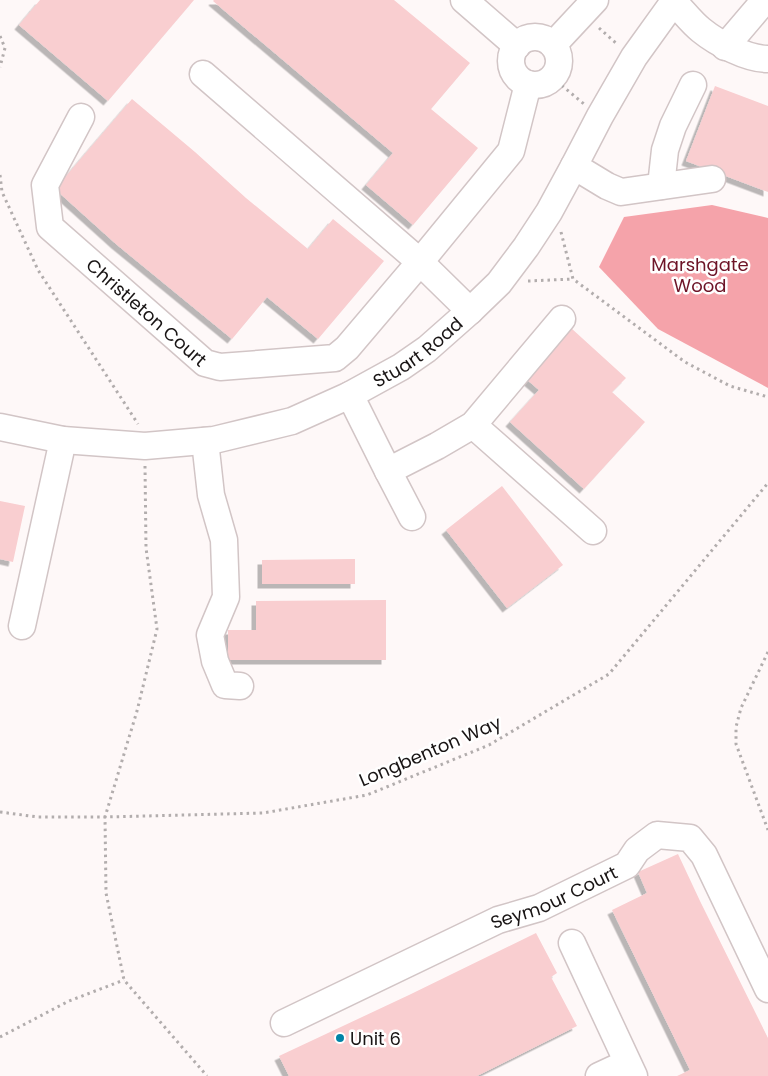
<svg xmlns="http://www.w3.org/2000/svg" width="768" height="1076" font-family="Poppins,sans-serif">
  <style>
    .forest { fill: #f5a3aa }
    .building { fill: #f9ced0; filter: url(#shadow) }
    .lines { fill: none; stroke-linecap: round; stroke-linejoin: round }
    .minor-casing { stroke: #d2c5c6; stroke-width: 29 }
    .path { stroke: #b2adad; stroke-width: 3; stroke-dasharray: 2.5 4; stroke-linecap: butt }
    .minor { stroke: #fff; stroke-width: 26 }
    .poi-dot { fill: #0084a7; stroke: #fff; stroke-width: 2 }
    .labels { text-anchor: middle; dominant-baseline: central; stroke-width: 5; stroke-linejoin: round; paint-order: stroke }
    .park-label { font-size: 18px; fill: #6d1427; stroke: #fff }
    .street-label { font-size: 18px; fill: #181414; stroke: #fff }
    .poi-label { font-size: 18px; fill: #181414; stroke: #fff; text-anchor: start }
  </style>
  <defs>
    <filter id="shadow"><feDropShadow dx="-4.5" dy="4.5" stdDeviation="0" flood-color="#0004"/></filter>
  </defs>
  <rect width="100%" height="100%" fill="#fef8f8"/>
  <path class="forest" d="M 712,205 L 768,218 L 768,388 L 658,329 L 599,267 L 624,217 Z"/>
  <g class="building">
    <path d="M 40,0 L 194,0 L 108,101 L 19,25 Z"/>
    <path d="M 214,0 L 394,0 L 470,63 L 431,109 L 478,148 L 413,225 L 366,185 L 393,153 L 213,1 Z"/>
    <path d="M 715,86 L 768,106 L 768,192 L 686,161 Z"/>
    <path d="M 132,99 L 195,152 L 246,198 L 308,249 L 333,219 L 384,261 L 318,339 L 267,297 L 232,339 L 116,244 L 55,189 Z"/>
    <path d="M 571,328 L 626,378 L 612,392 L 645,422 L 584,489 L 510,422 L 539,390 L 525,378 Z"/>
    <path d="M 502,486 L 563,565 L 507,608 L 446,530 Z"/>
    <path d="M 0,501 L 25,506 L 13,562 L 0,559 Z"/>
    <path d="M 355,559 L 355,584 L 262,584 L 262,560 Z"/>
    <path d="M 386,600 L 386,660 L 228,660 L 228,630 L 256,630 L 256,601 Z"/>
    <path d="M 678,854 L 700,901 L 768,1038 L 768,1076 L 677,1076 L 690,1070 L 612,910 L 647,893 L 638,872 Z"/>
    <path d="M 536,933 L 557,973 L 551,977 L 577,1026 L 477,1076 L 289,1076 L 279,1056 L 409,995 Z"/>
  </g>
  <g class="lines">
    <defs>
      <g id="minor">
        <path d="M 464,0 L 517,46"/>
        <path d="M 674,2 C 683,11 691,22 701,30 C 717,43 747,59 768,59"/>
        <circle cx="535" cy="61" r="24"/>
        <path d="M 553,45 L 595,0"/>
        <path d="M 725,47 L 765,0"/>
        <path d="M 203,74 L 420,262 L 470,311"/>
        <path id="s1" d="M 81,117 L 45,185 L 50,227 L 205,363 L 220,367 L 335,358 L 347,348 L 420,262 L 511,151 L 528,84"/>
        <path d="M 574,166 L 607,186 L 621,192 L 712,179"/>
        <path d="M 661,186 L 665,150 L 673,126 L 693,85"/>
        <path d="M 350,395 L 388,471 L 412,517"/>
        <path d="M 473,425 L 593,531"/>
        <path id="s2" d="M 0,427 L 63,440 L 145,446 L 214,440 L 292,421 L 350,395 L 401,367 L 427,349 L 470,311 L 499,283 L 526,247 L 549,212 L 574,166 L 600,116 L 634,57 L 675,0"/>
        <path d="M 205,441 L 211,495 L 224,540 L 226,597 L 210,635 L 215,661 L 225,685 L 240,686"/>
        <path d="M 388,471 L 437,446 L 473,425 L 562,319"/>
        <path d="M 22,626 L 63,440"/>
        <path d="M 572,943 L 634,1076"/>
        <path id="s3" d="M 284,1023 L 498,920 L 539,908 L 627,865 L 637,850 L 657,835 L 690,838 L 704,855 L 768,989"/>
        <path d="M 599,1076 L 627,1063"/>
      </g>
    </defs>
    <use href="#minor" class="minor-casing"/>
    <g class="path">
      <path d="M 599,28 L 617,44"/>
      <path d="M 0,36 L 5,48 L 0,67"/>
      <path d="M 550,80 L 560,84 L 584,104"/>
      <path d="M 0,175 L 2,192 L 38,270 L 138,424"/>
      <path d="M 561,232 L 573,279 L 685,362 L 730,386 L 768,397"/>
      <path d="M 528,281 L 573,279"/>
      <path d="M 145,466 L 146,548 L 157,629 L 137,711 L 105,817 L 106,893 L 124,980 L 207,1076"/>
      <path d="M 768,652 L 741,708 L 736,727 L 736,744 L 768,830"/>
      <path d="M 0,812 L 38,817 L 105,817 L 263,813 L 367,795 L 489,745 L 609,674 L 768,483"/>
      <path d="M 0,1037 L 69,1001 L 124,980"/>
    </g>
    <use href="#minor" class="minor"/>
  </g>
  <circle class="poi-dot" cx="340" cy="1038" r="5"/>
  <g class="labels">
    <g class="park-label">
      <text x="700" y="264">Marshgate<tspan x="700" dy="21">Wood</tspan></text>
    </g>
    <g class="street-label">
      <text stroke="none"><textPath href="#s1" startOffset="248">Christleton Court</textPath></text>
      <text stroke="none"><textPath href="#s2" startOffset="440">Stuart Road</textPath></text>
      <text transform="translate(430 751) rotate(-23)">Longbenton Way</text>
      <text stroke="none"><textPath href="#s3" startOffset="298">Seymour Court</textPath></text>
    </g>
    <g class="poi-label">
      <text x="350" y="1038">Unit 6</text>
    </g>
  </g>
</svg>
